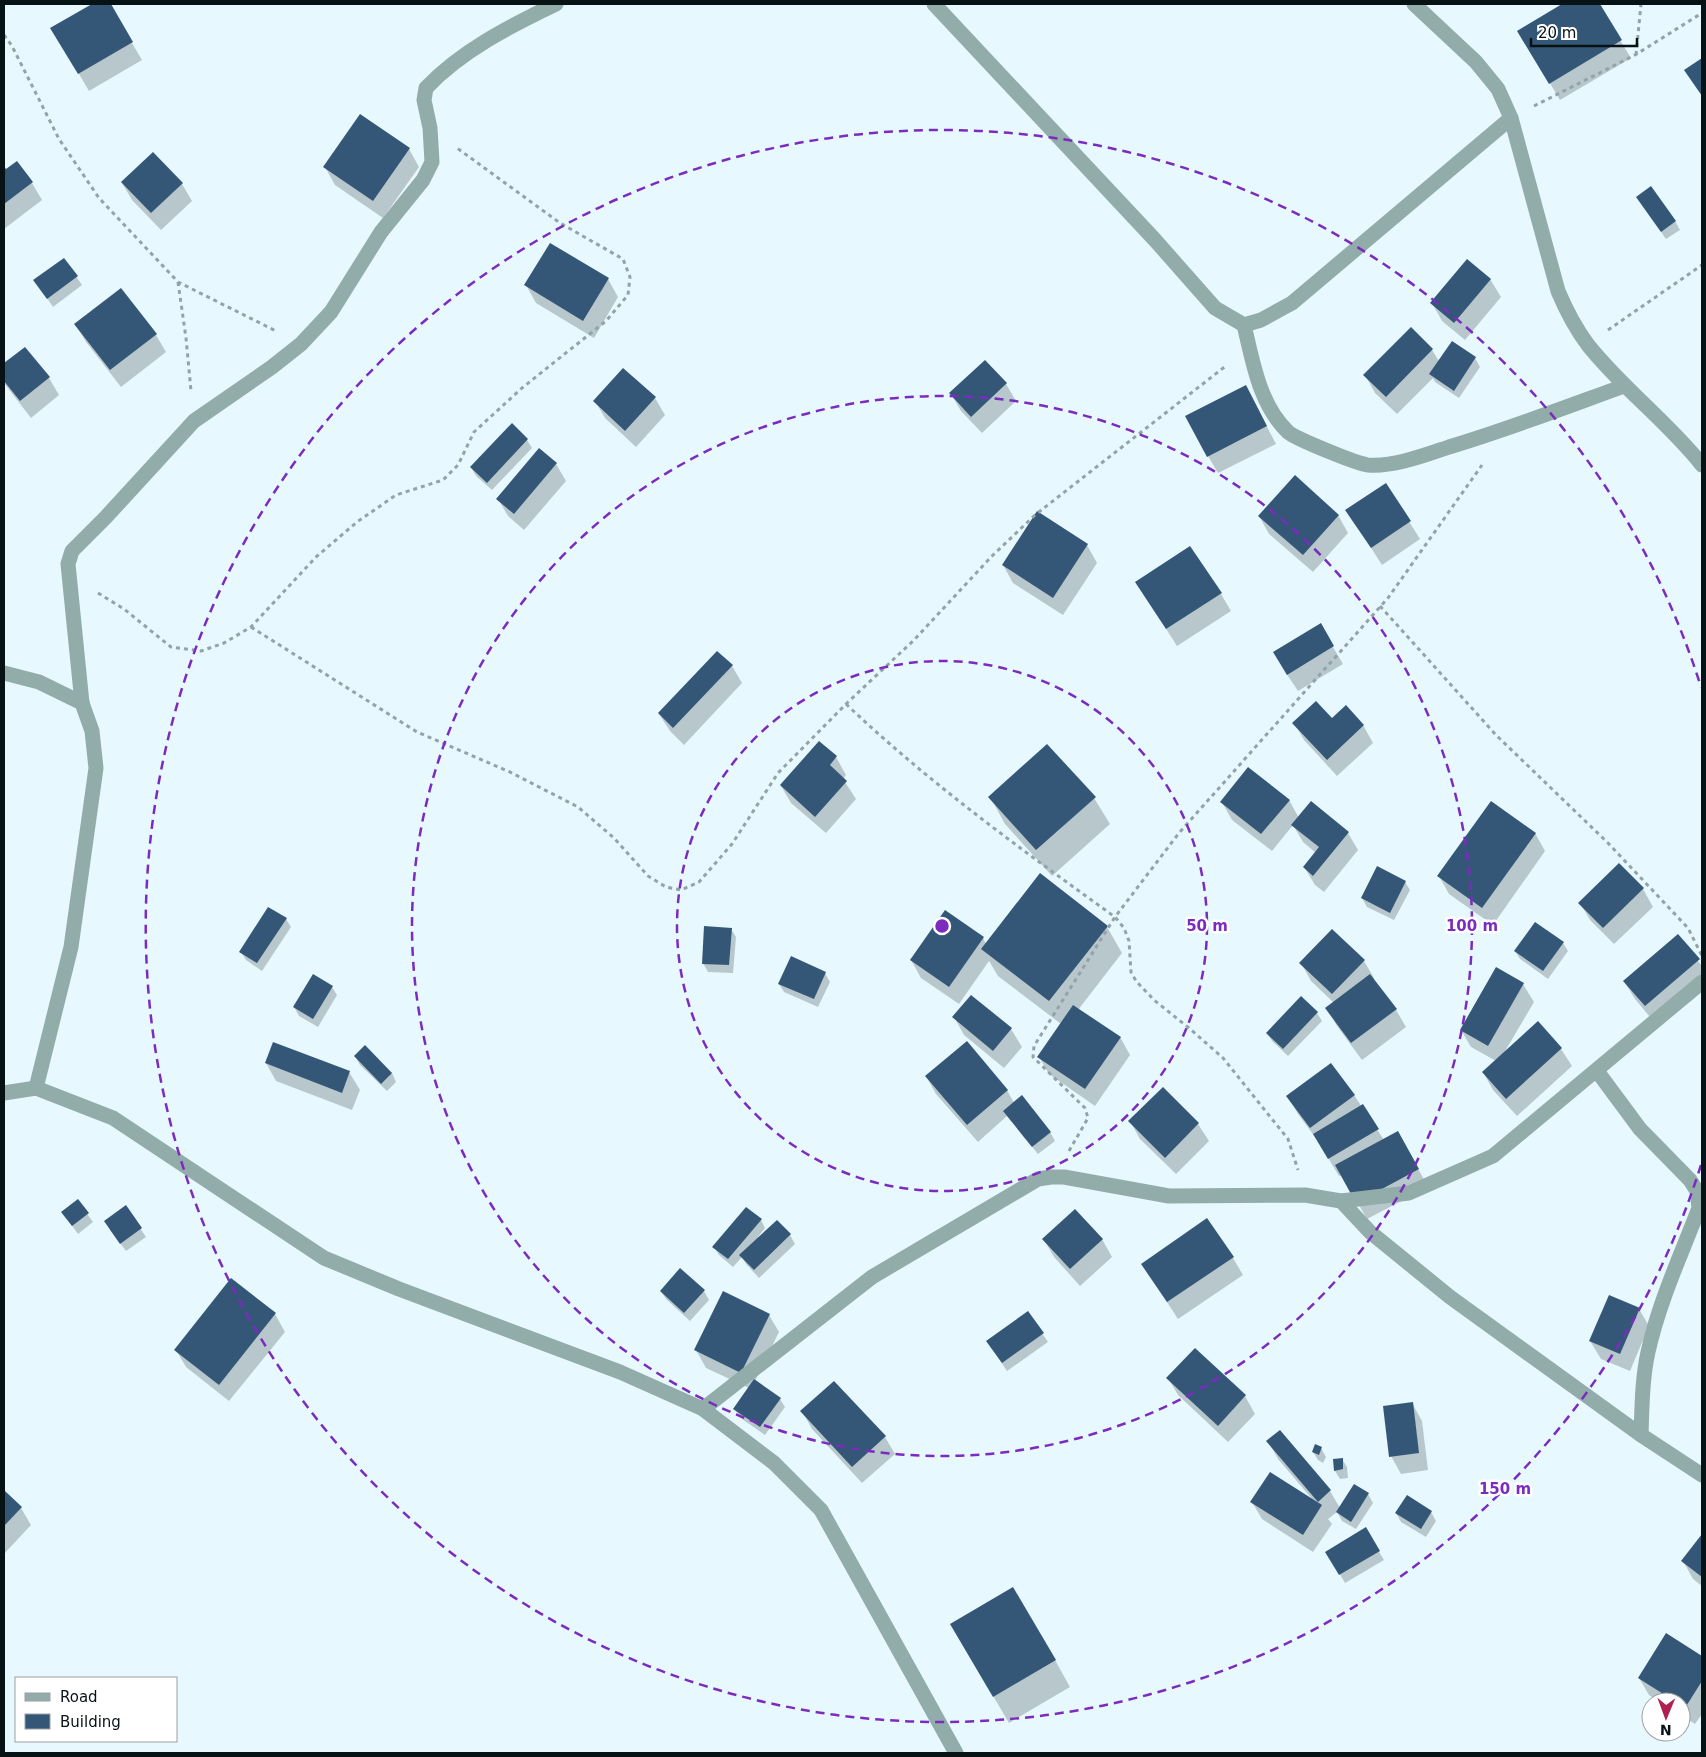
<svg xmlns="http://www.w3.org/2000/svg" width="1706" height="1757" font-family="'DejaVu Sans',sans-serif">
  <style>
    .shadow { fill: #0003 }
    .building { fill: #345777 }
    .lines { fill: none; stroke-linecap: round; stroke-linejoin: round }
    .path { stroke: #93a3a7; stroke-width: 3; stroke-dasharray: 4 4; stroke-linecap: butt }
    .street { stroke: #92ada9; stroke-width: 15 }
    .ring { fill: none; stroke: #7b2cbf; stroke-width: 2.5; stroke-dasharray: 9 6 }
    .centre { fill: #7b2cbf; stroke: #fff; stroke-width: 2.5 }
    .ring-label { font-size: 15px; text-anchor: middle; font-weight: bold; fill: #7b2cbf; stroke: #fff; stroke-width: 5; stroke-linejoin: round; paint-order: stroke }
  </style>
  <rect width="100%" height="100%" fill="#e7f9ff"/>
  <g class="shadow">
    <path d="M 94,4 L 109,4 L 142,60 L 89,91 L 52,28 Z"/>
    <path d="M 1565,4 L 1598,4 L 1631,58 L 1560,100 L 1519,31 Z"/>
    <path d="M 409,149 L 419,167 L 383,218 L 335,185 L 325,167 Z"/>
    <path d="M 4,168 L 6,170 L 32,183 L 42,200 L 4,229 Z"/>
    <path d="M 122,183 L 182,184 L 192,201 L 161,230 L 132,200 Z"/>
    <path d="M 1642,205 L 1675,221 L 1680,230 L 1666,239 Z"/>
    <path d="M 64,259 L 82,285 L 53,307 L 35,280 Z"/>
    <path d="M 608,279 L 618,297 L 594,338 L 536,303 L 526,285 Z"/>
    <path d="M 1490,279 L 1501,297 L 1465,340 L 1442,321 L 1432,303 Z"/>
    <path d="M 76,325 L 156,335 L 166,352 L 121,387 L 86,342 Z"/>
    <path d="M 1411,329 L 1432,350 L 1439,361 L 1475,358 L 1480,367 L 1459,398 L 1435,382 L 1433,378 L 1397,414 L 1375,393 L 1365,375 Z"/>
    <path d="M 25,349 L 49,378 L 59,395 L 31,418 L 4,383 L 4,365 Z"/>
    <path d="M 1006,384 L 1016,401 L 982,433 L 961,411 L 951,394 Z"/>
    <path d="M 655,398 L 665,415 L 636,447 L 605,418 L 595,401 Z"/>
    <path d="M 1255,404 L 1276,444 L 1218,473 L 1208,456 Z"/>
    <path d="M 512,425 L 527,440 L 532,448 L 492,490 L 476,476 L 471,467 Z"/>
    <path d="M 556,464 L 566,481 L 524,530 L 508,516 L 498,499 Z"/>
    <path d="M 1386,485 L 1420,539 L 1382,565 L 1347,510 Z"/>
    <path d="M 1038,513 L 1087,545 L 1097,563 L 1063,615 L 1013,583 L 1003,565 Z"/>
    <path d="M 1338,515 L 1348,533 L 1313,572 L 1269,534 L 1259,516 Z"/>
    <path d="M 1221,594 L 1231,611 L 1177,646 L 1147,599 Z"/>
    <path d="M 1320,625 L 1343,664 L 1298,691 L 1284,670 Z"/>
    <path d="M 732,666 L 742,683 L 684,745 L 670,731 L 659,714 Z"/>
    <path d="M 1332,719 L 1363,725 L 1373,743 L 1337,776 L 1304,740 L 1294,723 Z"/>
    <path d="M 819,743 L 836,757 L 846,775 L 843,779 L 856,799 L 826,833 L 791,803 L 781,786 Z"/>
    <path d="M 990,797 L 1094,798 L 1110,824 L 1052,876 L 1005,824 Z"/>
    <path d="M 1289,800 L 1299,818 L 1348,833 L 1358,850 L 1324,892 L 1315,885 L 1304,867 L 1316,853 L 1303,842 L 1293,825 L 1272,851 L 1232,820 L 1222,802 Z"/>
    <path d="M 1535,833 L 1545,851 L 1493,925 L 1449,894 L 1439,876 Z"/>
    <path d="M 1619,865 L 1643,889 L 1653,907 L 1614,944 L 1590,920 L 1580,903 Z"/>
    <path d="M 1405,882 L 1410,890 L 1394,920 L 1367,907 L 1362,898 Z"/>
    <path d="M 286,919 L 291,927 L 262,971 L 246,960 L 241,952 Z"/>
    <path d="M 1107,927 L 1122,953 L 1078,1010 L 1120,1037 L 1130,1055 L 1095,1106 L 1049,1074 L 1039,1057 L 1061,1024 L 998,976 L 989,961 L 959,1004 L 921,978 L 911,960 L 983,938 L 986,944 Z"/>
    <path d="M 731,929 L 736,937 L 733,973 L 708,972 L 703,963 Z"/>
    <path d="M 1678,936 L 1702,966 L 1702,983 L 1655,1023 L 1635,999 L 1624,981 Z"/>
    <path d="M 1563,943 L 1568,951 L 1548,979 L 1520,959 L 1515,951 Z"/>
    <path d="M 1364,961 L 1374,978 L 1373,980 L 1396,1010 L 1406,1027 L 1362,1060 L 1337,1026 L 1327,1008 L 1334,1003 L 1311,981 L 1301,963 Z"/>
    <path d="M 1497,969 L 1523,984 L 1534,1002 L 1504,1053 L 1538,1023 L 1561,1049 L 1572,1066 L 1517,1116 L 1493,1090 L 1483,1072 L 1496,1061 L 1471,1047 L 1461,1030 Z"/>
    <path d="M 825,973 L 830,982 L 818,1007 L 784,992 L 779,984 Z"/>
    <path d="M 332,987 L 337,995 L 318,1027 L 299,1016 L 294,1007 Z"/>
    <path d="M 971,996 L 1011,1029 L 1022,1047 L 1004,1068 L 964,1035 L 954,1017 Z"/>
    <path d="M 1317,1013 L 1322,1021 L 1288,1056 L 1272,1041 L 1267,1033 Z"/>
    <path d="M 355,1056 L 392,1073 L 396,1082 L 387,1091 L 360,1065 Z"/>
    <path d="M 266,1063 L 349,1072 L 360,1090 L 352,1110 L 276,1081 Z"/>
    <path d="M 926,1076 L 1007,1090 L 1014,1103 L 1050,1132 L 1055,1141 L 1038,1154 L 1007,1116 L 978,1142 L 936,1094 Z"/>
    <path d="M 1163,1088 L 1198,1124 L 1209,1141 L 1176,1174 L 1140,1139 L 1130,1121 Z"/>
    <path d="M 1354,1095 L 1384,1140 L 1398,1132 L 1428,1187 L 1367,1219 L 1342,1175 L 1339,1176 L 1318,1141 L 1298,1114 L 1288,1097 Z"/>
    <path d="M 78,1201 L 93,1222 L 78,1234 L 63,1213 Z"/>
    <path d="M 126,1207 L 146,1237 L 126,1251 L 110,1230 Z"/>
    <path d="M 761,1220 L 765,1228 L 758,1237 L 759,1239 L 777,1222 L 790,1235 L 795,1244 L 759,1278 L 746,1264 L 742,1257 L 733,1267 L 719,1255 L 714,1247 Z"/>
    <path d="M 1102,1239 L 1112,1257 L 1080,1286 L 1054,1257 L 1044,1240 Z"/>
    <path d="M 1233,1258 L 1243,1275 L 1178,1319 L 1142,1264 Z"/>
    <path d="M 661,1291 L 704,1291 L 709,1300 L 690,1321 L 666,1299 Z"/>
    <path d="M 1639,1309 L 1649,1326 L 1630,1371 L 1601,1359 L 1590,1341 Z"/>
    <path d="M 1028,1313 L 1048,1342 L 1007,1371 L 993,1350 Z"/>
    <path d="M 275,1314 L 285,1332 L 229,1401 L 186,1367 L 176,1350 Z"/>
    <path d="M 769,1315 L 779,1332 L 755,1381 L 780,1399 L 785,1407 L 765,1435 L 739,1417 L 735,1409 L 749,1388 L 706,1368 L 696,1350 Z"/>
    <path d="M 1168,1378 L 1245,1396 L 1255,1414 L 1228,1442 L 1178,1395 Z"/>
    <path d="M 1412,1403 L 1422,1421 L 1428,1470 L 1401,1474 L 1391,1456 Z"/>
    <path d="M 802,1411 L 885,1437 L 895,1454 L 862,1483 L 812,1429 Z"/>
    <path d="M 1280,1431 L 1330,1491 L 1340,1508 L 1355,1485 L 1368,1494 L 1373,1503 L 1356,1529 L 1342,1521 L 1337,1512 L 1328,1519 L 1332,1524 L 1313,1552 L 1262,1519 L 1252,1502 L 1313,1500 L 1278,1459 L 1268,1441 Z"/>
    <path d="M 1321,1448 L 1326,1457 L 1323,1463 L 1318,1460 L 1313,1452 Z"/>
    <path d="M 1342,1459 L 1347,1467 L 1348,1478 L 1340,1479 L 1335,1471 Z"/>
    <path d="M 5,1493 L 21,1508 L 31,1525 L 4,1554 Z"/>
    <path d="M 1407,1496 L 1431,1512 L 1436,1521 L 1426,1537 L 1401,1522 L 1396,1513 Z"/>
    <path d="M 1365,1529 L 1384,1560 L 1345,1583 L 1327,1552 Z"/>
    <path d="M 1702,1536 L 1702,1586 L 1693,1579 L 1683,1561 Z"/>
    <path d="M 951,1624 L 1055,1660 L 1070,1687 L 1009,1723 Z"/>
    <path d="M 1666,1635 L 1702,1657 L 1702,1714 L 1695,1724 L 1681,1715 L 1681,1702 L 1660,1702 L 1649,1695 L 1639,1678 Z"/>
  </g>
  <g class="building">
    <path d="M 92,4 L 111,4 L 133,42 L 78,74 L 50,28 Z"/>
    <path d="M 1562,4 L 1600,4 L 1622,40 L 1549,84 L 1517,31 Z"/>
    <path d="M 1702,58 L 1702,96 L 1684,70 Z"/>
    <path d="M 360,114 L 410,148 L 373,201 L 323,167 Z"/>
    <path d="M 153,152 L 183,183 L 151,213 L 121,182 Z"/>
    <path d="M 17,161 L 33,182 L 4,204 L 4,166 L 6,169 Z"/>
    <path d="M 1651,186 L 1676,221 L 1661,232 L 1636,197 Z"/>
    <path d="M 550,243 L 609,278 L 583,321 L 524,285 Z"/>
    <path d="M 64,258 L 78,276 L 47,299 L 33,280 Z"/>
    <path d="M 1467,259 L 1491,279 L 1454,323 L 1430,303 Z"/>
    <path d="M 121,288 L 157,334 L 110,370 L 74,324 Z"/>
    <path d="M 1411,327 L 1433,349 L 1386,397 L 1363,375 Z"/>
    <path d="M 1452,341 L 1476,357 L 1454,391 L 1429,374 Z"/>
    <path d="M 25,347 L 50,377 L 20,401 L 4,381 L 4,363 Z"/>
    <path d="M 985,360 L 1007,383 L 971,417 L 949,393 Z"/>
    <path d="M 623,368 L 656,397 L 625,431 L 593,401 Z"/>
    <path d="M 1246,385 L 1267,426 L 1207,457 L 1185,416 Z"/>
    <path d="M 512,423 L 528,439 L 487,483 L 470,467 Z"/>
    <path d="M 539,448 L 557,463 L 514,514 L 496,499 Z"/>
    <path d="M 1295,475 L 1339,515 L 1303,555 L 1258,516 Z"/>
    <path d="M 1386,483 L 1411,521 L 1371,548 L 1345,510 Z"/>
    <path d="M 1037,511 L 1088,544 L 1053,598 L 1002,565 Z"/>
    <path d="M 1190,546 L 1222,593 L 1166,629 L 1135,582 Z"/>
    <path d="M 1321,623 L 1334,646 L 1287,675 L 1273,652 Z"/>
    <path d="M 717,651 L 733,665 L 673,728 L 658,713 Z"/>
    <path d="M 1316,701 L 1332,718 L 1346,705 L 1364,725 L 1327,760 L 1292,723 Z"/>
    <path d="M 819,741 L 837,756 L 830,765 L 847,781 L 815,817 L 780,785 Z"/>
    <path d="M 1047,744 L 1096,797 L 1036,850 L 988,797 Z"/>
    <path d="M 1248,767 L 1290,800 L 1261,834 L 1220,802 Z"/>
    <path d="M 1311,801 L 1349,832 L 1313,876 L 1303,867 L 1319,847 L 1291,825 Z"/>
    <path d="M 1491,801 L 1536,833 L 1482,908 L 1437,876 Z"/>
    <path d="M 1619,863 L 1644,888 L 1603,928 L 1578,903 Z"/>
    <path d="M 1377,866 L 1406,881 L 1390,913 L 1361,898 Z"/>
    <path d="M 1040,873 L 1108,926 L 1049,1001 L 981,949 Z"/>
    <path d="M 268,907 L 287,918 L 257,963 L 239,952 Z"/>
    <path d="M 945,910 L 984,937 L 949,987 L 910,960 Z"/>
    <path d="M 1535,922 L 1564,942 L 1543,971 L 1514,951 Z"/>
    <path d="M 704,926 L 732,928 L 729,965 L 702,964 Z"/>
    <path d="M 1332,929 L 1365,960 L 1332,994 L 1299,963 Z"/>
    <path d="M 1678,934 L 1700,959 L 1645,1006 L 1623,981 Z"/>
    <path d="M 791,956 L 826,972 L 814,999 L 778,984 Z"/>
    <path d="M 1496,967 L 1524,983 L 1488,1046 L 1460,1030 Z"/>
    <path d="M 313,974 L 333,986 L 313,1019 L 293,1007 Z"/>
    <path d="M 1370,974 L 1397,1009 L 1351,1043 L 1325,1008 Z"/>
    <path d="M 971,995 L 1012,1028 L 993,1051 L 952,1017 Z"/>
    <path d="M 1301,996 L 1318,1012 L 1283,1049 L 1266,1033 Z"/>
    <path d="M 1073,1005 L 1121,1037 L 1085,1089 L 1037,1057 Z"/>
    <path d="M 1538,1021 L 1562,1048 L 1506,1099 L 1482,1072 Z"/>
    <path d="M 967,1041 L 1008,1090 L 967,1125 L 925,1076 Z"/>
    <path d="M 273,1042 L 350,1071 L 342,1093 L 265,1063 Z"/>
    <path d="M 365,1045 L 392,1073 L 381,1084 L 354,1056 Z"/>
    <path d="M 1331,1063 L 1355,1095 L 1310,1128 L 1286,1096 Z"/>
    <path d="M 1163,1087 L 1199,1123 L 1165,1158 L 1128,1121 Z"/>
    <path d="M 1022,1095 L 1051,1132 L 1032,1147 L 1003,1111 Z"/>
    <path d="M 1363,1104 L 1379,1129 L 1328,1159 L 1313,1134 Z"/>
    <path d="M 1398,1131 L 1419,1169 L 1356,1203 L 1335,1165 Z"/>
    <path d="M 78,1199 L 89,1213 L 72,1226 L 61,1212 Z"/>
    <path d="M 126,1205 L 142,1228 L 120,1244 L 104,1221 Z"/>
    <path d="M 746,1207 L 762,1219 L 728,1259 L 712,1247 Z"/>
    <path d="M 1075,1209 L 1103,1239 L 1070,1269 L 1042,1239 Z"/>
    <path d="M 1207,1218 L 1234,1257 L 1167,1302 L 1141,1264 Z"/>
    <path d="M 777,1220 L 791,1234 L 754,1270 L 739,1255 Z"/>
    <path d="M 680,1268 L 705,1290 L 684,1313 L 660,1291 Z"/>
    <path d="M 231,1278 L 276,1313 L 219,1385 L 174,1350 Z"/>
    <path d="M 723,1291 L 770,1314 L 741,1373 L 694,1350 Z"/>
    <path d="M 1609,1295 L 1640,1308 L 1620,1354 L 1589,1341 Z"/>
    <path d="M 1028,1311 L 1044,1333 L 1002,1363 L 986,1341 Z"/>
    <path d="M 1195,1348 L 1246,1395 L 1218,1426 L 1166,1378 Z"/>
    <path d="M 754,1379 L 781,1398 L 760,1427 L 733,1409 Z"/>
    <path d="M 834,1381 L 886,1436 L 852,1467 L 800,1411 Z"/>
    <path d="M 1413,1402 L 1419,1453 L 1389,1457 L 1383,1406 Z"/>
    <path d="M 1280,1430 L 1331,1490 L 1318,1502 L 1266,1441 Z"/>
    <path d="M 1315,1444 L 1322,1447 L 1319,1455 L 1312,1452 Z"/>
    <path d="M 1343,1458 L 1343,1469 L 1334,1471 L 1333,1459 Z"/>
    <path d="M 1270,1472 L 1322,1505 L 1303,1535 L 1250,1502 Z"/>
    <path d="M 1354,1484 L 1369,1493 L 1351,1522 L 1336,1512 Z"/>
    <path d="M 5,1491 L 22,1507 L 4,1526 L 4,1492 Z"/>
    <path d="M 1407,1495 L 1432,1511 L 1421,1529 L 1395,1513 Z"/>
    <path d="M 1366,1527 L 1380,1551 L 1339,1575 L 1325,1552 Z"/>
    <path d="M 1702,1534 L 1702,1577 L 1681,1561 Z"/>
    <path d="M 1013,1587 L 1056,1660 L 993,1697 L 950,1624 Z"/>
    <path d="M 1666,1633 L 1702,1656 L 1702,1681 L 1685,1708 L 1681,1705 L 1681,1702 L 1676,1702 L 1638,1678 Z"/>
  </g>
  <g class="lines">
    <g class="path">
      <path d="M 4,35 L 12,46 L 59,139 L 99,198 L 178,282 L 276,331"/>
      <path d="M 1636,55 L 1641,4"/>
      <path d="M 1534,106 L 1635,55 L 1702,13"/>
      <path d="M 178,282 L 186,338 L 191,391"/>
      <path d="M 1608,330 L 1702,265"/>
      <path d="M 98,593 L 124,609 L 171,647 L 201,651 L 224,643 L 251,627 L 316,557 L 357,522 L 396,495 L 443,480 L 458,465 L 474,432 L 522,388 L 606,321 L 628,295 L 630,277 L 623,259 L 560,223 L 457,148"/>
      <path d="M 1380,606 L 1496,735 L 1608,843 L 1688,928 L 1702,956"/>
      <path d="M 251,627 L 417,732 L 510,772 L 578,807 L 614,838 L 648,876 L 666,887 L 681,890 L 699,882 L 732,844 L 778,773 L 846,704 L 914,640 L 992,556 L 1035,515 L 1227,365"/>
      <path d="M 846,704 C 929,783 1022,850 1115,917 L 1124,928 L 1129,941 L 1131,972 L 1136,981 L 1154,1000 L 1189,1028 L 1223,1058 L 1288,1139 L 1298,1170"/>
      <path d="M 1069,1151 L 1088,1118 L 1085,1108 L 1033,1057 L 1034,1046 L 1115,917 L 1179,833 L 1388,598 L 1482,465"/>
    </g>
    <g class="street">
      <path d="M 934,4 L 1155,240 L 1215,308 L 1244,325 L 1261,320 L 1292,303 L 1511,118"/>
      <path d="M 1414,4 L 1476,62 L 1498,89 L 1511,118 L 1558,291 C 1566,310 1576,329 1588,345 C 1623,389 1668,422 1702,465"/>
      <path d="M 1244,325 C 1253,362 1259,404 1288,432 C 1296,439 1358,464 1368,465 C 1394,467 1425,455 1449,447 C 1509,429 1566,407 1624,386"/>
      <path d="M 4,673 L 39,682 L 82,703 L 92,731 L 96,768 L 71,947 L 36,1088"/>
      <path d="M 82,703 L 68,564 L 72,551 L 106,517 L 194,421 L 272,367 L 301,344 L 331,312 L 381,232 L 423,180 L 432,162 L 430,128 L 424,100 L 426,88 C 461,51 510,26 556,4"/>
      <path d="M 1597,1071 L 1640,1129 L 1690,1180 L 1697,1191 L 1699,1208 C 1681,1255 1659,1302 1648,1352 C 1642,1379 1642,1408 1641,1435"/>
      <path d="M 4,1093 L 36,1088 L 113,1118 L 324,1258 L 399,1289 L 620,1372 L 703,1409 L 774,1463 L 821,1510 L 956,1753"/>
      <path d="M 1341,1201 L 1370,1232 L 1450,1297 L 1641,1435 L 1702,1475"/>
      <path d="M 703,1409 L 872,1277 L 1038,1179 L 1051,1177 L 1064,1177 L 1169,1196 L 1305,1195 L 1341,1201 L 1409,1193 L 1493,1156 L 1702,982"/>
    </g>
  </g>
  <g class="ring">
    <circle cx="942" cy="926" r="265"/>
    <circle cx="942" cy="926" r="530"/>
    <path d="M1701 1165A796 796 0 1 1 1701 687"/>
  </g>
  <circle cx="942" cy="926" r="8" class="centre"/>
  <g class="ring-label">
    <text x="1207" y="931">50 m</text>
    <text x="1472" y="931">100 m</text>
    <text x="1505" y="1494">150 m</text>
  </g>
  <rect width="1706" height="1757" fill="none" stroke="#071214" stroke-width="10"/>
  <rect x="15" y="1677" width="162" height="65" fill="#ffffff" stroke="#9ca0a1"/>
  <rect x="25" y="1693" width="25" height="8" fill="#92ada9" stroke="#9ca0a1"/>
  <text x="60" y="1702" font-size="15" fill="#071214">Road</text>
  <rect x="25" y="1714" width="25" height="15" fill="#345777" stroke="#9ca0a1"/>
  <text x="60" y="1727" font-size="15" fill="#071214">Building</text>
  <g transform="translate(1666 1717) rotate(181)"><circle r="24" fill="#ffffff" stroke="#9ca0a1"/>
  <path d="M0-4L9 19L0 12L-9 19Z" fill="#af1f51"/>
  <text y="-8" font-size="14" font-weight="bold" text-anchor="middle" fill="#071214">N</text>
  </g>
  <path d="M1531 38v8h106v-8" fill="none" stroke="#071214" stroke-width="2.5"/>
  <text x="1538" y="38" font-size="15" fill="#071214" stroke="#ffffff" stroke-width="4" paint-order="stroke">20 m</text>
</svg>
